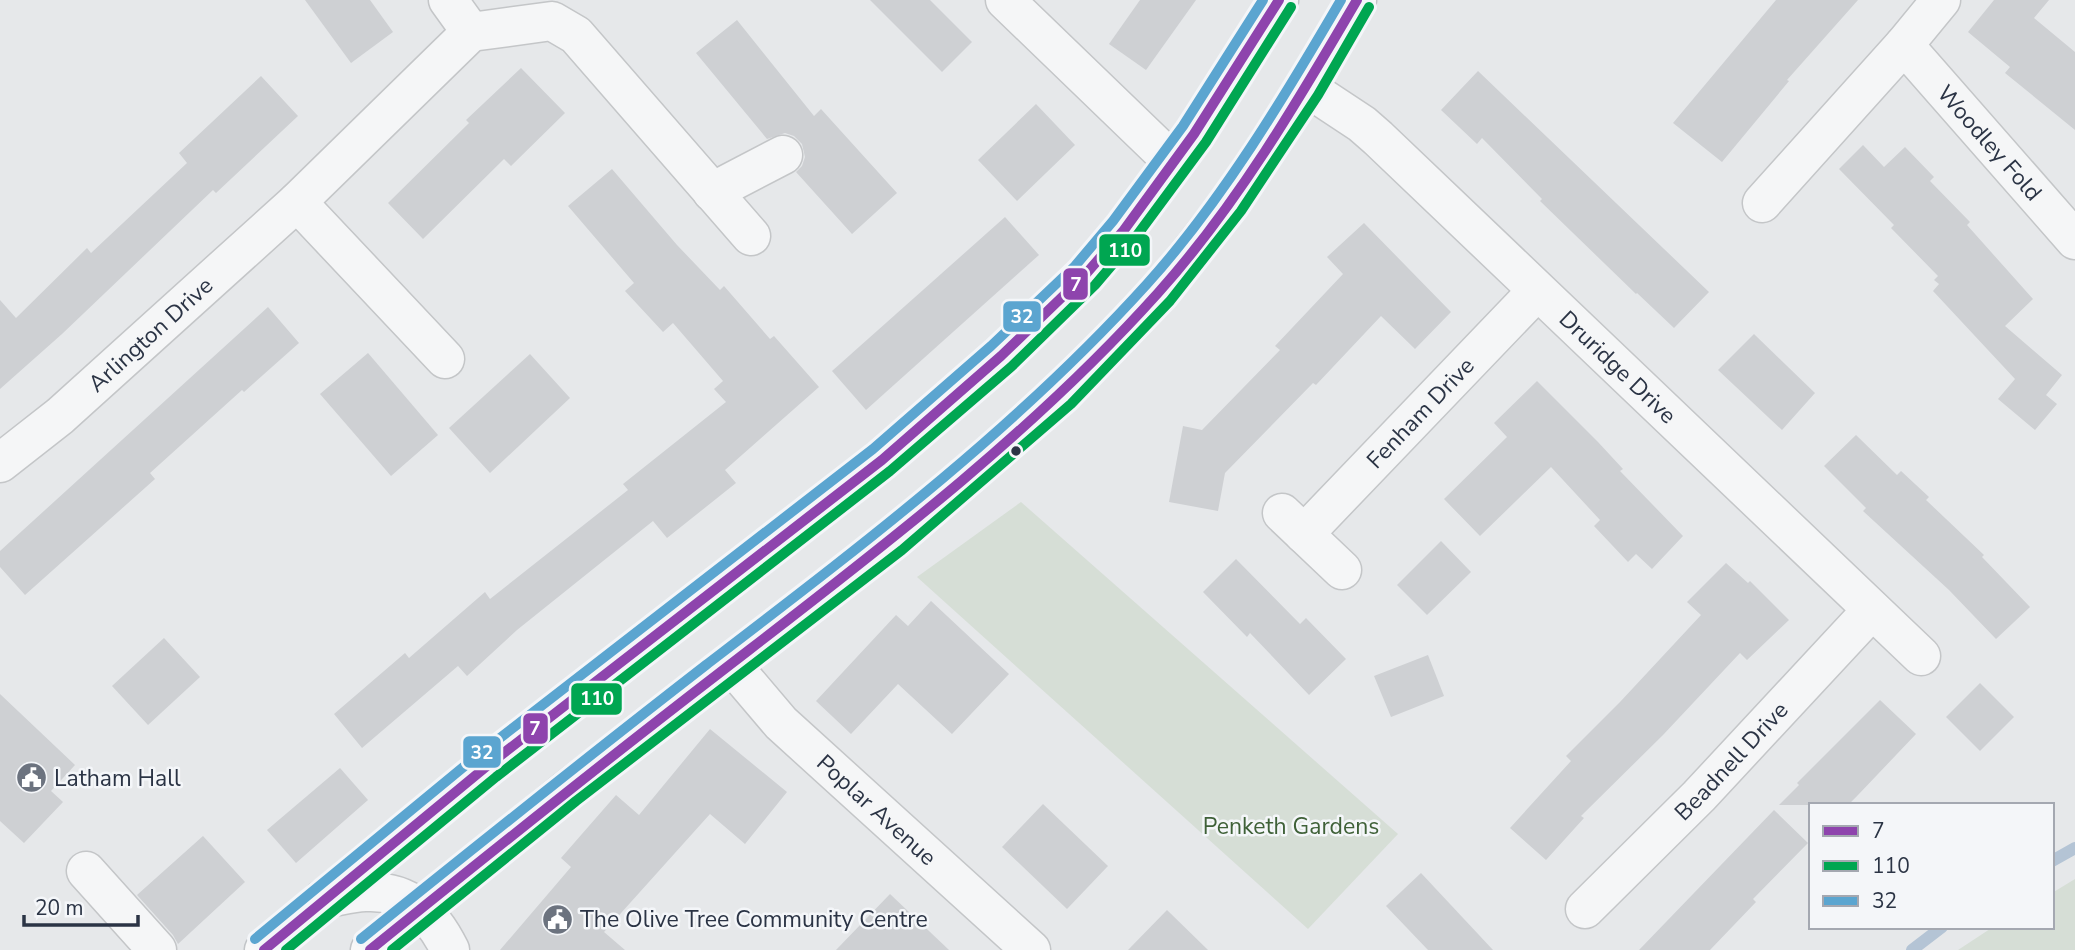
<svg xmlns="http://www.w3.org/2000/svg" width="2075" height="950" font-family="'Nunito Sans',sans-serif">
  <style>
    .green { fill: #d6ded6 }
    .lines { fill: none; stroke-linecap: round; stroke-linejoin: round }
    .stream { stroke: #b4c4d5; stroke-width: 12 }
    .building { fill: #ced0d3 }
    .minor-casing { stroke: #c4c6c8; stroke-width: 41 }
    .major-casing { stroke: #c2c5c8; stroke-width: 41 }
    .minor { stroke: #f5f6f7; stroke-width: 38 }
    .major { stroke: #f8f8f8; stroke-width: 38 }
    .bus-1-casing { stroke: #f4f6f9; stroke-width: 16 }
    .bus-2-casing { stroke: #f4f6f9; stroke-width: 16 }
    .bus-3-casing { stroke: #f4f6f9; stroke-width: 16 }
    .bus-1 { stroke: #8e44ad; stroke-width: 10 }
    .bus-2 { stroke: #00a651; stroke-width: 10 }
    .bus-3 { stroke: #5ba5d0; stroke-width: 10 }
    .bus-dot { fill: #2b3445; stroke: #f4f6f9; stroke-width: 2.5 }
    .labels { text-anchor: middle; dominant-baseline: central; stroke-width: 5; stroke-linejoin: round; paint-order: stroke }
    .street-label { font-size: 23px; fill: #2b3445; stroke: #f4f6f9 }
    .poi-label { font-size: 23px; fill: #2b3445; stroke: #f4f6f9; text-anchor: start }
    .park-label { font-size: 23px; fill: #3f6138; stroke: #f4f6f9 }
    .line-badge { stroke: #f4f6f9; stroke-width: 2.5 }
    .badge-label { font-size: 19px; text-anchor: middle; font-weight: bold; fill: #fff }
  </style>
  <rect width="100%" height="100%" fill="#e6e8ea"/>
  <g class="green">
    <path d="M 1021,502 L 1398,834 L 1308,929 L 917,577 Z"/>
    <path d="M 2075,879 L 2075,950 L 1958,950 L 1993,927 L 2052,927 L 2052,893 Z"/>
  </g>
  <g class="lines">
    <g class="stream">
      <path d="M 2052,861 L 2075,848"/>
      <path d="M 1912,950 L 1942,927"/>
    </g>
  </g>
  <g class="building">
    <path d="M 305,0 L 370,0 L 393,32 L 351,63 Z"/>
    <path d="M 870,0 L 930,0 L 972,42 L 942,72 Z"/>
    <path d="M 1140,0 L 1196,0 L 1146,70 L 1109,44 Z"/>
    <path d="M 1776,0 L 1858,0 L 1787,80 L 1789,81 L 1722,162 L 1673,123 Z"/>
    <path d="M 1994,0 L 2049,0 L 2034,18 L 2075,52 L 2075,130 L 2005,73 L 2010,67 L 1968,32 Z"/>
    <path d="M 737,20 L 814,116 L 821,109 L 897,193 L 852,234 L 796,172 L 802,166 L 805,157 L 802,144 L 794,136 L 785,133 L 767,139 L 696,53 Z"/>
    <path d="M 521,68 L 565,113 L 511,166 L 504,159 L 423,239 L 388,203 L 469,123 L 466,120 Z"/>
    <path d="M 1478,71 L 1709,292 L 1674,328 L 1637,293 L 1636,294 L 1540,201 L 1542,199 L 1482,138 L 1477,144 L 1441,110 Z"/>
    <path d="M 261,76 L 298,116 L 216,193 L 213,190 L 62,334 L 0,389 L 0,300 L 16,318 L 87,248 L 91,253 L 187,163 L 179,153 Z"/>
    <path d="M 1036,104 L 1075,145 L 1017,201 L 978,160 Z"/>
    <path d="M 1863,145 L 1884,167 L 1905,147 L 1934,177 L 1930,181 L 1970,222 L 1967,225 L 2033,299 L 2005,326 L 2062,375 L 2046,395 L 2057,404 L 2035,430 L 1998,399 L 2015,379 L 1933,291 L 1939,284 L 1934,280 L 1938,276 L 1891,228 L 1894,225 L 1839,169 Z"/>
    <path d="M 612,169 L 677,245 L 720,290 L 724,286 L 770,339 L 774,336 L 819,387 L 725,470 L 736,483 L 667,538 L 653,521 L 517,630 L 467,676 L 458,666 L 362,748 L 334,714 L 405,653 L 409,658 L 485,592 L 490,599 L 628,490 L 623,484 L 726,402 L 714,389 L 723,381 L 673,323 L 663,332 L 625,291 L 634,283 L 568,206 Z"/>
    <path d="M 1005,217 L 1039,255 L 866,410 L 832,371 Z"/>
    <path d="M 1364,223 L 1451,312 L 1415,349 L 1381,316 L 1316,385 L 1313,383 L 1225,473 L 1218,511 L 1169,502 L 1183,426 L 1202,430 L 1280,350 L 1275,346 L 1343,274 L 1327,257 Z"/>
    <path d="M 268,307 L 299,343 L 244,392 L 242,390 L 150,473 L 155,479 L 25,595 L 0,567 L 0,551 Z"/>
    <path d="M 1754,334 L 1815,393 L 1782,430 L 1718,370 Z"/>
    <path d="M 368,353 L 438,435 L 391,476 L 320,394 Z"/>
    <path d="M 530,354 L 570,398 L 490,473 L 449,428 Z"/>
    <path d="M 1537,381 L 1598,442 L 1623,469 L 1620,471 L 1683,536 L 1652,569 L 1636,554 L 1628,562 L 1594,526 L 1600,520 L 1551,467 L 1480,536 L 1444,499 L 1507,437 L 1494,423 Z"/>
    <path d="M 1856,435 L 1897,475 L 1901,471 L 1929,497 L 1926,500 L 1984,555 L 1982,557 L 2030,607 L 1996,639 L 1949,590 L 1863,511 L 1866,508 L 1824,466 Z"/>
    <path d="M 1441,541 L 1471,572 L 1427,615 L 1397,585 Z"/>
    <path d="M 1236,559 L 1300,624 L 1306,618 L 1346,659 L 1309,695 L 1250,633 L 1247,637 L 1203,592 Z"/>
    <path d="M 1726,563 L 1748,583 L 1750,581 L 1789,620 L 1747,660 L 1740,653 L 1663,735 L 1581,816 L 1584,818 L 1546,860 L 1510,828 L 1571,761 L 1566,756 L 1620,702 L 1701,615 L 1687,602 Z"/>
    <path d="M 931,601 L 1009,674 L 952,734 L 898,684 L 851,734 L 816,701 L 896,615 L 908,626 Z"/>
    <path d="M 164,638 L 200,677 L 148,725 L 112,686 Z"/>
    <path d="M 1428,655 L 1444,696 L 1391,717 L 1374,676 Z"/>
    <path d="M 1980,683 L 2014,717 L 1980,751 L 1946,717 Z"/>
    <path d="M 0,694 L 75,765 L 51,791 L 63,802 L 24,843 L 0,821 Z"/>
    <path d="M 1880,700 L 1916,734 L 1858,795 L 1848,805 L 1779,805 L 1799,785 L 1797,783 Z"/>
    <path d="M 710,729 L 787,792 L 745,844 L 710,814 L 604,932 L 625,950 L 500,950 L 571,867 L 561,858 L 616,795 L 639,815 Z"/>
    <path d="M 340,768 L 368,800 L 296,863 L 267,830 Z"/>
    <path d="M 1043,804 L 1108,866 L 1067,909 L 1002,847 Z"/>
    <path d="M 1774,810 L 1808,843 L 1753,899 L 1756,902 L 1710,950 L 1639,950 Z"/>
    <path d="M 203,836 L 245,882 L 178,944 L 173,935 L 137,895 Z"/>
    <path d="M 1421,873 L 1493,950 L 1428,950 L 1386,906 Z"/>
    <path d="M 890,894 L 949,950 L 836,950 Z"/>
    <path d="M 1167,910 L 1208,950 L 1128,950 Z"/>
  </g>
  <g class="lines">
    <defs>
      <g id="minor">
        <path d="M 448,0 L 471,32"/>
        <path d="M 1005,0 L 1174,163"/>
        <path id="s1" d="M 1904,45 L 2075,240"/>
        <path id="s2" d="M 1306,87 L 1362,124 L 1378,138 L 1921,656"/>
        <path d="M 712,192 L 783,155"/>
        <path d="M 297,202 L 445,359"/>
        <path d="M 1762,203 L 1904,45 L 1941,0"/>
        <path id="s3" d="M 0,463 L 60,416 L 297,202 L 471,32 L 552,21 L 576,35 L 751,236"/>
        <path d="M 1282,513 L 1342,570"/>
        <path id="s4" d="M 1304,534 L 1537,291"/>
        <path id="s5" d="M 730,663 L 781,723 L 1031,950"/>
        <path d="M 86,871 L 157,950"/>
        <path d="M 323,899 C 337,897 352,892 366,892 C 409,890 432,914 450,950"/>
        <path id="s6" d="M 1585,909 L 1699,796 L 1872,610"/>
      </g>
      <g id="major">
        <path d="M 264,950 C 410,824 562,706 715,590 C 827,504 939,419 1039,320 C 1059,300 1081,281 1099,260 C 1167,180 1225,91 1279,0"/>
        <path d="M 370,950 L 567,790 L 893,539 L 1061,394 L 1160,291 L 1230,202 L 1306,87 L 1357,0"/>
      </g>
    </defs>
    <use href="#minor" class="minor-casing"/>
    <use href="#major" class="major-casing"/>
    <use href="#minor" class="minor"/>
    <use href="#major" class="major"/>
    <defs>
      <g id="bus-1">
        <path d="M 264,950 L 487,766 L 882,460 L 1001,356 L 1085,275 L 1124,230 L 1194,134 L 1279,0"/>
        <path d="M 370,950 C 485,857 601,764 718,674 C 872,555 1028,438 1158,293 C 1237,205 1298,101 1357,0"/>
      </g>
      <g id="bus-2">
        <path d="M 286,950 L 496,777 L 890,471 L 1011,367 L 1095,285 L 1135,238 L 1206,142 L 1291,7"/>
        <path d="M 392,950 L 576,801 L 902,550 L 1071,404 L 1170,301 L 1241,211 L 1318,95 L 1369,7"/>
      </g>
      <g id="bus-3">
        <path d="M 255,939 L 478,755 L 873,449 L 991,346 L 1075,266 L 1113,221 L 1183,126 L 1263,0"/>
        <path d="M 361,939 C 475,847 590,755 706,665 C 860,547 1016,429 1147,284 C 1222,201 1285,96 1341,0"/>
      </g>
    </defs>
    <use href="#bus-1" class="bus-1-casing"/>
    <use href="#bus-2" class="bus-2-casing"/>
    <use href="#bus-3" class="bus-3-casing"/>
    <use href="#bus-1" class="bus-1"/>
    <use href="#bus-2" class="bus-2"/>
    <use href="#bus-3" class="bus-3"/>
  </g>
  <defs>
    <symbol id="civic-disc" viewBox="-11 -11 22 22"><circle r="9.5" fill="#6c737f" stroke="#f4f6f9"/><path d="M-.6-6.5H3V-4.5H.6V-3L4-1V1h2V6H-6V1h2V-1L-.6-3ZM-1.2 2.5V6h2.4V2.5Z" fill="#fff"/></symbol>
  </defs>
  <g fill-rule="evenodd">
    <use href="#civic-disc" x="14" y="760" width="35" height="35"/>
    <use href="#civic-disc" x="540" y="902" width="35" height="35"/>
  </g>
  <circle class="bus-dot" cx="1016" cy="451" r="6"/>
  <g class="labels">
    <g class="street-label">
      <text stroke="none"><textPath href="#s1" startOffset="130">Woodley Fold</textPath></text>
      <text stroke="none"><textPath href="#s3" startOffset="198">Arlington Drive</textPath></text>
      <text stroke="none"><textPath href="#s2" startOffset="420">Druridge Drive</textPath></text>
      <text stroke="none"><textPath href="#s4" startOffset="168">Fenham Drive</textPath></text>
      <text stroke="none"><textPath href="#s6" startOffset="208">Beadnell Drive</textPath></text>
      <text stroke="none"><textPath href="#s5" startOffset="208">Poplar Avenue</textPath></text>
    </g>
    <g class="poi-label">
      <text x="54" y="778">Latham Hall</text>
      <text x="580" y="919">The Olive Tree Community Centre</text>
    </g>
    <g class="park-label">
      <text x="1291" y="826">Penketh Gardens</text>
    </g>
  </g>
  <g class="line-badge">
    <rect x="1098" y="233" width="53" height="34" rx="7" fill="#00a651"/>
    <rect x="1062" y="267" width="27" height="34" rx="7" fill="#8e44ad"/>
    <rect x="1002" y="300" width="40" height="33" rx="7" fill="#5ba5d0"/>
    <rect x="570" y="682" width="53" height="34" rx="7" fill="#00a651"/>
    <rect x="522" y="712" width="27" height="33" rx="7" fill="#8e44ad"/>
    <rect x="462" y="735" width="40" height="34" rx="7" fill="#5ba5d0"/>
  </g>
  <g class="badge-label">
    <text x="1125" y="257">110</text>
    <text x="1076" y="291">7</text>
    <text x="1022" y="323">32</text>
    <text x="597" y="705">110</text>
    <text x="535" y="735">7</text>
    <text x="482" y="759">32</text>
  </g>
  <rect x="1809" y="803" width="245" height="126" fill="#f4f6f9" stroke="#a4a8b1" stroke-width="2"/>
  <rect x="1823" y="826" width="35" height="10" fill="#8e44ad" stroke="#a4a8b1" stroke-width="2"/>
  <text x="1872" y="838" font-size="21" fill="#2b3445">7</text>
  <rect x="1823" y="861" width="35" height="10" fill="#00a651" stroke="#a4a8b1" stroke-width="2"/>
  <text x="1872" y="873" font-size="21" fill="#2b3445">110</text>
  <rect x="1823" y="896" width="35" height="10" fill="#5ba5d0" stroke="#a4a8b1" stroke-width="2"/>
  <text x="1872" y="908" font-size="21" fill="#2b3445">32</text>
  <path d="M24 915v10h114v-10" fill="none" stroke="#2b3445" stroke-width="3.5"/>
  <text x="35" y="915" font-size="21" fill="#2b3445" stroke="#f4f6f9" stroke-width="5" paint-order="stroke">20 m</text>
</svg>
